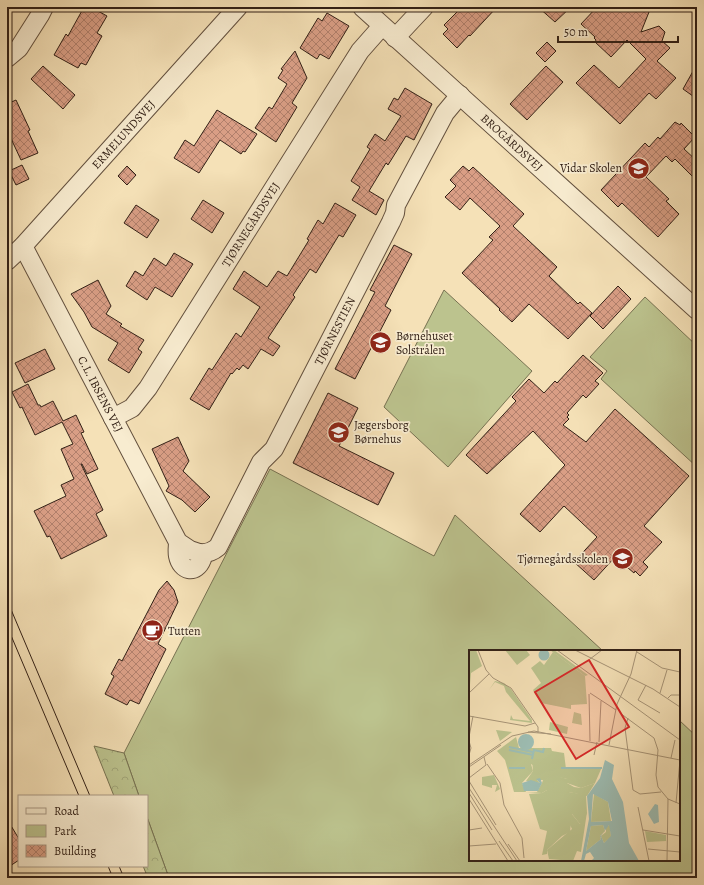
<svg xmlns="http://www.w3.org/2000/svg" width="704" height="885" font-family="Alegreya,serif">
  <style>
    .green { fill: #bcc38e; stroke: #777252 }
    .forest { fill: url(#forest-crowns); stroke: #777252 }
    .building { fill: url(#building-cross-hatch); stroke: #322016 }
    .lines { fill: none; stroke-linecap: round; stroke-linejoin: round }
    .minor-casing { stroke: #63503e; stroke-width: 20 }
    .minor { stroke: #f8ecd0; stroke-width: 18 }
    .tram { stroke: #322016; stroke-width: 1 }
    .labels { text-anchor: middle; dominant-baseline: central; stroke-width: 3.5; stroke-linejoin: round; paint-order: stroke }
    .street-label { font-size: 12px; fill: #322016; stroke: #f8ecd0 }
    .poi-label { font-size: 12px; fill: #322016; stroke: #f8ecd0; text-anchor: start }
    .inset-river { fill: none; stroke: #9dbdb3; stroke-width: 2 }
    .inset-road { fill: none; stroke: #a79477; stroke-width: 1 }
    .view { fill: #d62828; fill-opacity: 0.15; stroke: #d62828; stroke-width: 2 }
    .inset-edge { fill: none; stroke: #322016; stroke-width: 2 }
  </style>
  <defs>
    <pattern id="forest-crowns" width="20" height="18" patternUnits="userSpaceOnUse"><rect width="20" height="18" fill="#bcc38e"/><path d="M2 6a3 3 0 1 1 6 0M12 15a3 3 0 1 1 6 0" fill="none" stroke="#a2a77a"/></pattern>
    <pattern id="building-cross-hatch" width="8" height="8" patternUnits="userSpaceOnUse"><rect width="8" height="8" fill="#d99e85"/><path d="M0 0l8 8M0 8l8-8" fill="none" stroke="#b1806c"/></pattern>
  </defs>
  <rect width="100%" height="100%" fill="#f5e1b7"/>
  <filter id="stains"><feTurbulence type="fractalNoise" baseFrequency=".005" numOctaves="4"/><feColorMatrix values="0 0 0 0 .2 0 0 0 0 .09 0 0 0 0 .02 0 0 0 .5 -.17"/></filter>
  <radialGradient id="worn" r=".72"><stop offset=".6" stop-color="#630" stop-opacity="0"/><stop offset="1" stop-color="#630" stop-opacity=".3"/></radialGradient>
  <g class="green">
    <path d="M 444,290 L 532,371 L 448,467 L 384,407 Z"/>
    <path d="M 645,297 L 697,346 L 697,467 L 601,379 L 607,371 L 590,357 Z"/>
    <path d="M 270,469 L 434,556 L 455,515 L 603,651 L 470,651 L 470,860 L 679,860 L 679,720 L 697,737 L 697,878 L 169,878 L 147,817 L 147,796 L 139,796 L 124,753 Z"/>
  </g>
  <g class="forest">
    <path d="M 94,746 L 124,753 L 139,796 L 114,796 Z"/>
    <path d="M 147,817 L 169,878 L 148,878 L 143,866 L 147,866 Z"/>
  </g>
  <g class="building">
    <path d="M 84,7 L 91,7 L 107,16 L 97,33 L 102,36 L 86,65 L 81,63 L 78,68 L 54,55 L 66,34 L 68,36 Z"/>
    <path d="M 462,7 L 497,7 L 470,36 L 469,35 L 457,48 L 443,34 L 448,29 L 444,25 Z"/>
    <path d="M 538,7 L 571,7 L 555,22 Z"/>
    <path d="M 597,7 L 651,7 L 641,32 L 659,26 L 665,32 L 662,41 L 670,48 L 657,61 L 676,78 L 656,99 L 649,93 L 620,124 L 576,83 L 594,65 L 619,88 L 646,59 L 627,40 L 611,57 L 595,42 L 596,40 L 594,38 L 595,37 L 581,24 Z"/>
    <path d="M 327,13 L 349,26 L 329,59 L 320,54 L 317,59 L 300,48 L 318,18 L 322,21 Z"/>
    <path d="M 547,42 L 556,51 L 545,62 L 536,53 Z"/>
    <path d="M 295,51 L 307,78 L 292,103 L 297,107 L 276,142 L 255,128 L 269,107 L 272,109 L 287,84 L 278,78 L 283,70 L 281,69 Z"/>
    <path d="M 697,64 L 697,99 L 683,89 Z"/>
    <path d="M 43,66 L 75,95 L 63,109 L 31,79 Z"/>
    <path d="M 546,66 L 563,82 L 527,120 L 510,104 Z"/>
    <path d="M 405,88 L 432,104 L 414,140 L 406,136 L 388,165 L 386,163 L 369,191 L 384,200 L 376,215 L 352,200 L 360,187 L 351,181 L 370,149 L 367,147 L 375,134 L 385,141 L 401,116 L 388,109 L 394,98 L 398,100 Z"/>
    <path d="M 16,100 L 30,130 L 28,131 L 38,153 L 21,160 L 7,130 L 7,104 Z"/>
    <path d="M 217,110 L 257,134 L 245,152 L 243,151 L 241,154 L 220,140 L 199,173 L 174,158 L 185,140 L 194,146 Z"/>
    <path d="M 675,122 L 680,125 L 681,123 L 695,137 L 684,149 L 697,161 L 697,181 L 675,159 L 672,162 L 666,156 L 646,177 L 669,199 L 666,201 L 679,214 L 658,237 L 622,203 L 618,207 L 601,190 L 645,143 L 649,147 L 658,137 L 660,139 Z"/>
    <path d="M 22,165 L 29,179 L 16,185 L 9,171 Z"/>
    <path d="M 127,166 L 136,175 L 127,185 L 118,176 Z"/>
    <path d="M 463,166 L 469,171 L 473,167 L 524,214 L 513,226 L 557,267 L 549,276 L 578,304 L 580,302 L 592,313 L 568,339 L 529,304 L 512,322 L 499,310 L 500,309 L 462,273 L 493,240 L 489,237 L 500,226 L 470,198 L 460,210 L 445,197 L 456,186 L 450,180 Z"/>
    <path d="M 203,200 L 224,213 L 212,233 L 191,219 Z"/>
    <path d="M 335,203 L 356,215 L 343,237 L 339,235 L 316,273 L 310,269 L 293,295 L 295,297 L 268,338 L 280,346 L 273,356 L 261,349 L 248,369 L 243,365 L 239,370 L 237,368 L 232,374 L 231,373 L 209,410 L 190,399 L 209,368 L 212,370 L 236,333 L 241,337 L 260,307 L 233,289 L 244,271 L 267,287 L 278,271 L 287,276 L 309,240 L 307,239 L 318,220 L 323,224 Z"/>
    <path d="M 136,205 L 159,220 L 147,238 L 124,223 Z"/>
    <path d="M 394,245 L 412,254 L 385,306 L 391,310 L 355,379 L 335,369 L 375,292 L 370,290 Z"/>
    <path d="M 174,253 L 193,264 L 172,297 L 155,287 L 147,300 L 126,286 L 135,271 L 143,276 L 154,258 L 166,266 Z"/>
    <path d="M 98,280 L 111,306 L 106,314 L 122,324 L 120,326 L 144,340 L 138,349 L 142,352 L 129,373 L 108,360 L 118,343 L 92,327 L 84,312 L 71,294 Z"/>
    <path d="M 618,286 L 631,299 L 603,329 L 590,316 Z"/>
    <path d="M 45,349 L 55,369 L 25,383 L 15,363 Z"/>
    <path d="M 583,355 L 603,373 L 595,381 L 599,384 L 586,398 L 583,395 L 567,413 L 569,415 L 567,417 L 569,419 L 563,425 L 586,442 L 615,409 L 689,476 L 644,526 L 662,542 L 643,562 L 648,567 L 640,576 L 635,571 L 634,573 L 615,557 L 594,580 L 574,562 L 597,537 L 564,506 L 540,532 L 520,514 L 565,465 L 533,431 L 487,474 L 466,455 L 516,401 L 512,397 L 529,379 L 544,393 L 555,381 L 557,383 Z"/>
    <path d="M 28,384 L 38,405 L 40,405 L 41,407 L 53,401 L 63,421 L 76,415 L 84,432 L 81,433 L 98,469 L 87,474 L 82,464 L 81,464 L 103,510 L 96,514 L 107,536 L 61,559 L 50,536 L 47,537 L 34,511 L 66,496 L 61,485 L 74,479 L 61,449 L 73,444 L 62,422 L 35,435 L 22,407 L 20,408 L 12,392 Z"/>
    <path d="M 328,393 L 358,408 L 339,446 L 394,473 L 378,505 L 293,463 Z"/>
    <path d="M 178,437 L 189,461 L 183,471 L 210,497 L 195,512 L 182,500 L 166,491 L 169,486 L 152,449 Z"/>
    <path d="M 167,581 L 174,590 L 178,602 L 158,644 L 166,649 L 139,704 L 130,700 L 127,705 L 105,694 L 114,676 L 111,674 L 119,659 L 122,661 L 159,590 Z"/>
    <path d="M 7,819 L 19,839 L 19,860 L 7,868 Z"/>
  </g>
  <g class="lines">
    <defs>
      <g id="minor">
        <path id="s1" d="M 362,7 L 697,310"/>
        <path d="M 395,38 L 424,7"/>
        <path d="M 7,58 L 19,48 L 40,15 L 44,7"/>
        <path id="s2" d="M 23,246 L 178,542 L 190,550 L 199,553 L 202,559 C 196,575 181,571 178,556 C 177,551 178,547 178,542"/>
        <path id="s3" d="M 7,261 L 23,246 L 238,7"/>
        <path id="s4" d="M 113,418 L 132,408 L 148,388 L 360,51 L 382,26"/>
        <path id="s5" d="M 199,553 C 207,554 212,552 218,547 L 261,462 L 274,449 L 391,222 L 395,213 L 396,205 L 445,113 L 460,95"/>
      </g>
    </defs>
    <use href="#minor" class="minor-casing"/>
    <use href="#minor" class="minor"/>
    <g class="tram">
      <path d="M 7,600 L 90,796"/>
      <path d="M 7,626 L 79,796"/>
      <path d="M 108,866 L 113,878"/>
      <path d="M 119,866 L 124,878"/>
    </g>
  </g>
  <defs>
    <symbol id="school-disc" viewBox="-11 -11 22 22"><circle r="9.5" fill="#8f2418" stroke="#f8ecd0"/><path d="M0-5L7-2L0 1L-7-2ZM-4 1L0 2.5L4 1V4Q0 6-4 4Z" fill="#fff"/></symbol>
    <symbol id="cafe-disc" viewBox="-11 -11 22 22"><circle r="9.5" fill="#8f2418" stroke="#f8ecd0"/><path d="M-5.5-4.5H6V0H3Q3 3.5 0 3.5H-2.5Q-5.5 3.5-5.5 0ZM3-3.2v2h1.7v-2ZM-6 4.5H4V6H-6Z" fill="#fff"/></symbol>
  </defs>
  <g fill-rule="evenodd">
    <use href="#school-disc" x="626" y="156" width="25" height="25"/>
    <use href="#school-disc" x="368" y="330" width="25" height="25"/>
    <use href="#school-disc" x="326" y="420" width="25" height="25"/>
    <use href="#school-disc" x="610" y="546" width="25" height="25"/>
    <use href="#cafe-disc" x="140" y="618" width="25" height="25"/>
  </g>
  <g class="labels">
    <g class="street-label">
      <text stroke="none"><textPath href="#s3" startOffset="172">ERMELUNDSVEJ</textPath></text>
      <text stroke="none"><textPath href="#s1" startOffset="202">BROGÅRDSVEJ</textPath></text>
      <text stroke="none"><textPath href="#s4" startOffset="240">TJØRNEGÅRDSVEJ</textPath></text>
      <text stroke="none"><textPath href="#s5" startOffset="267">TJØRNESTIEN</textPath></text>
      <text stroke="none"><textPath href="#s2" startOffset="167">C.L. IBSENS VEJ</textPath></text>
    </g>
    <g class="poi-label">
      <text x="622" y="168" text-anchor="end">Vidar Skolen</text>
      <text x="396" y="336">Børnehuset<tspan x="396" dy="14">Solstrålen</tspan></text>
      <text x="354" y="425">Jægersborg<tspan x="354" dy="14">Børnehus</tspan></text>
      <text x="608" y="559" text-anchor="end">Tjørnegårdsskolen</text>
      <text x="168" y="631">Tutten</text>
    </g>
  </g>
  <g transform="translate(469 650)">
    <rect width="211" height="211" fill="#f5e1b7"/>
    <path d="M 0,0 L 7,0 L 13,16 L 2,23 L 1,35 ZM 36,0 L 57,0 L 61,5 L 48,15 ZM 84,2 L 116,26 L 118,54 L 102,55 L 102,59 L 72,53 L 64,40 L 72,33 L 62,18 L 71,11 L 75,15 ZM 105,62 L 112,64 L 113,75 L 103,73 ZM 81,72 L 99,77 L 98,84 L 80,80 ZM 27,80 L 43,82 L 31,91 ZM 25,125 L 31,139 L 26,142 L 28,135 L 23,135 L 23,138 L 13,135 L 13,127 ZM 176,181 L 197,185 L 197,191 L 178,192 Z" fill="#bcc38e"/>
    <path d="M 81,0 L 85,0 L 119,25 L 116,26 ZM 26,31 L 35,33 L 42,39 L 63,70 L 63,73 L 41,70 L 42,65 L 44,69 L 61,71 L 37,42 L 35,36 L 26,32 L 20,40 ZM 47,87 L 50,98 L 82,98 L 83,101 L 95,103 L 97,119 L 133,117 L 126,133 L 112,138 L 98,133 L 98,129 L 85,126 L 100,142 L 117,145 L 118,163 L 114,173 L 111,174 L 103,164 L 101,182 L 93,186 L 78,200 L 78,204 L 73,205 L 78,181 L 71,179 L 60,144 L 73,143 L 78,140 L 78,123 L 62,114 L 64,121 L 53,133 L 57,142 L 45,142 L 36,110 L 28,101 Z" fill="#bcc38e"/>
    <path d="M 63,110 L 81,115 L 78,140 L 73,143 L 57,142 L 68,142 L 73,133 L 74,130 L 68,130 L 71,133 L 57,131 L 64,121 ZM 85,125 L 98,129 L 98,133 L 105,137 L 112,138 L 126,133 L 118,146 L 100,142 L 84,143 ZM 125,144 L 139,152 L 142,171 L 122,172 ZM 118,162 L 112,202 L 108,201 L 104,211 L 80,209 L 78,200 L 103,179 L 101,175 L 102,163 L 111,174 ZM 134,175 L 136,181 L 131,186 L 132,189 L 117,201 L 122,176 ZM 141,175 L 142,187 L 135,193 L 132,186 L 137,182 L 137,176 Z" fill="#bcc38e"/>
    <path d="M69.5 5a5.5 5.5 0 1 1 11 0a5.5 5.5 0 1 1-11 0ZM49 92a8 8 0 1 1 16 0a8 8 0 1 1-16 0ZM 136,110 L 145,115 L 143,129 L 154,152 L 160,193 L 170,211 L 122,211 L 125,208 L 121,202 L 117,204 L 115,211 L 112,211 L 120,169 L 118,146 L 131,128 ZM 124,144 L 139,152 L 143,171 L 122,172 ZM 134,175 L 136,181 L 131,186 L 132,189 L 117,201 L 122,176 ZM 140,175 L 142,186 L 135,193 L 132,186 ZM 71,128 L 73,133 L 69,141 L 55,141 L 53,133 L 62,130 L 71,133 L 67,129 ZM 186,154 L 189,155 L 190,172 L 185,174 L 179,164 Z" fill="#9dbdb3" fill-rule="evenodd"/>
    <path class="inset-river" d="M 40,97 L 64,102M 40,100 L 64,105M 63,109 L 65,100 L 74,102 L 75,98M 40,118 L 56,118M 92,118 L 133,118"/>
    <path class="inset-road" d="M 9,0 L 17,20 L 24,28 L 42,38 L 69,77 L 69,83M 88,0 L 211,90M 106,0 L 184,39 L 211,57M 168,2 L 193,18 L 211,22M 121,9 L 133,0M 177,35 L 169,50 L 191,63M 0,43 L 20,24M 121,43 L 147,60M 191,43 L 198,20M 120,44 L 121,91M 199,48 L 202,45 L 211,45M 151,63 L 185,88 L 189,100 L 187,125 L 189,137 L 199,149 L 211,154M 0,66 L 56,76 L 66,73M 159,68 L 156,78 L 164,140 L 171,144 L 192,142M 59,82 L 82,84M 0,87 L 4,66M 0,91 L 2,98 L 0,105M 130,92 L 132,51M 140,95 L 148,54 L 162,24 L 168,0M 125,105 L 128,92M 202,108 L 206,90M 18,114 L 31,133 L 35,155 L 53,188 L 55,208M 0,115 L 43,86 L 65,81 L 211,110M 0,117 L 32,95M 0,128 L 17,115 L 15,107M 0,131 L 27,175M 0,138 L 48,211M 0,143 L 23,180M 0,149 L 39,211M 207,153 L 211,110M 169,157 L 180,211M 0,180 L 13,178M 174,180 L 211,186M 30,191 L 44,211M 39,194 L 51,211M 0,196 L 27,194M 179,199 L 211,202M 198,211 L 199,149"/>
    <path class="view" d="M 120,10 L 160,77 L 107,109 L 66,42 Z"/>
    <rect width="211" height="211" class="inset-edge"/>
  </g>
  <rect width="704" height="885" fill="none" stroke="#f5e1b7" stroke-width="24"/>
  <rect x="8" y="8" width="688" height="869" fill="none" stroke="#322016" stroke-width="2"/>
  <rect x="12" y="12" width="680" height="861" fill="none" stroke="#322016"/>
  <rect x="18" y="795" width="130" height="72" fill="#f8ecd0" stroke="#a99a86"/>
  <rect x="26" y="808" width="20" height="6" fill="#f8ecd0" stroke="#a99a86"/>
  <text x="54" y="815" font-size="12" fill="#322016">Road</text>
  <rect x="26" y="825" width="20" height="12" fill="#bcc38e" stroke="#a99a86"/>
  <text x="54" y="835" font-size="12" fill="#322016">Park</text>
  <rect x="26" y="845" width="20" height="12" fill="url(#building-cross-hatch)" stroke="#a99a86"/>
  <text x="54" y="855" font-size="12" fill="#322016">Building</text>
  <path d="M558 36v6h120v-6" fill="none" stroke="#322016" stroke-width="2"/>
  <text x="564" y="36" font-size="12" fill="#322016" stroke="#f8ecd0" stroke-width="3" paint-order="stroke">50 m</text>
  <rect width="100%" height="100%" filter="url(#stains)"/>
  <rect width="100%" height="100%" fill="url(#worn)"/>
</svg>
